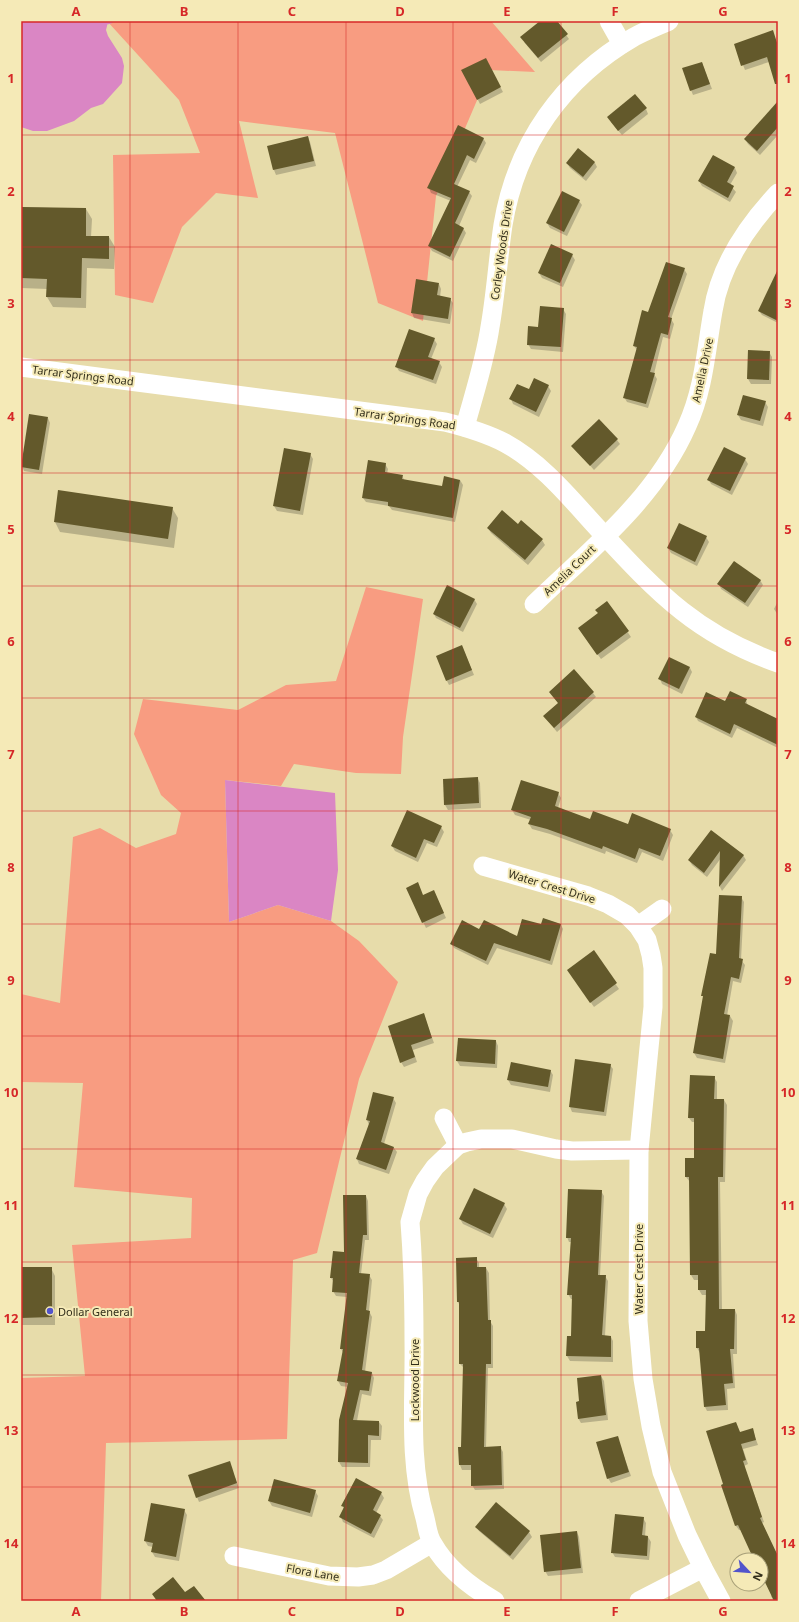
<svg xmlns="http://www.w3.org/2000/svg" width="799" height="1622" font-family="'Noto Sans',sans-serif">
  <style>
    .green { fill: #f89c81 }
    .water { fill: #da86c4 }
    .shadow { fill: #0003 }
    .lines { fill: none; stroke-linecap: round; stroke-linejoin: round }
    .stream { stroke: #da86c4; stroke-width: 4.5 }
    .building { fill: #63592b }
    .minor { stroke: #fff; stroke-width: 19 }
    .grid { fill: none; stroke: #d62828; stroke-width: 1; stroke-opacity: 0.55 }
    .poi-dot { fill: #5254cb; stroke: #f5eab7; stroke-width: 1.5 }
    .labels { text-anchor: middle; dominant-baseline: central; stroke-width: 4; stroke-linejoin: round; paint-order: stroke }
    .street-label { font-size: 11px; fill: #322e1a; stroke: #f5eab7 }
    .poi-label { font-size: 11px; fill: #322e1a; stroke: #f5eab7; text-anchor: start }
    .neatline { fill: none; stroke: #d62828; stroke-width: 1.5 }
    .grid-label { font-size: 13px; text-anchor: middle; font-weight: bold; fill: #d62828 }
  </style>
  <rect width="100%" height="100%" fill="#e7dcaa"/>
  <g class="green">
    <path d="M 107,21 L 491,21 L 535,72 L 490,70 L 436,196 L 423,321 L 378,303 L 335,133 L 239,121 L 258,198 L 216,193 L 182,227 L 153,303 L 115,295 L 113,155 L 200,153 L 179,100 Z"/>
    <path d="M 366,587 L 423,599 L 403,737 L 401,774 L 356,773 L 294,764 L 281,786 L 225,780 L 229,922 L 278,905 L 331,921 L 359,941 L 398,982 L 359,1079 L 317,1253 L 293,1260 L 287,1439 L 106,1443 L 101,1601 L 21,1601 L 21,1378 L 85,1376 L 72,1245 L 191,1238 L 192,1198 L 74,1187 L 83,1083 L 21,1082 L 21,994 L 60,1003 L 73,837 L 100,828 L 136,848 L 176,834 L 181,813 L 161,795 L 134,734 L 143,699 L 238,710 L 286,685 L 336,681 Z"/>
  </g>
  <g class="water">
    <path d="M 21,21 L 108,22 L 106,30 L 108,36 L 122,58 L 124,66 L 122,83 L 103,104 L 91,108 L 74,121 L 47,131 L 33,131 L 21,127 Z"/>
    <path d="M 225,780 L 335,793 L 338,870 L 331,921 L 278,905 L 229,922 Z"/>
  </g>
  <g class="shadow">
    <path d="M 541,21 L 556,21 L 569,39 L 541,62 L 524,42 Z"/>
    <path d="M 772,32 L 778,45 L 778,67 L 769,62 L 745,70 L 735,45 Z"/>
    <path d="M 485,59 L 503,92 L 480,104 L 478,100 Z"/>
    <path d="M 702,63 L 712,89 L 693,95 L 691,90 Z"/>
    <path d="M 646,109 L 648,114 L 622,135 L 611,122 Z"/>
    <path d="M 778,114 L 778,135 L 760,155 L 748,144 L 745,139 Z"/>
    <path d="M 308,137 L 310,142 L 316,166 L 276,175 L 274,170 L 268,147 Z"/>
    <path d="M 483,138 L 486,143 L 476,163 L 470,160 L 457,187 L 469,192 L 472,196 L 459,226 L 463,228 L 466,233 L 453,261 L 432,251 L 429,246 L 451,201 L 431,193 L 429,188 Z"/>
    <path d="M 579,149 L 595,163 L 597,167 L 586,181 L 570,168 L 567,163 Z"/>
    <path d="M 713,156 L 735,168 L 737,173 L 730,185 L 736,192 L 730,202 L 702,186 L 699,181 Z"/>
    <path d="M 579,201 L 582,205 L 567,236 L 550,228 L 547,223 Z"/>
    <path d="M 21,207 L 86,209 L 92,219 L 91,237 L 109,237 L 115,247 L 114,269 L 87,268 L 86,308 L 53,307 L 47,297 L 47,289 L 21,288 Z"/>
    <path d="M 572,255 L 575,260 L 563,287 L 542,278 L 539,273 Z"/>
    <path d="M 684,269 L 687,274 L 671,319 L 674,324 L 670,339 L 663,337 L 654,374 L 657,379 L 648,408 L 627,402 L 624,397 L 637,350 L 634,346 L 649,313 Z"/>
    <path d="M 439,284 L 441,289 L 440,297 L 450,299 L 453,303 L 450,324 L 414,318 L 412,313 Z"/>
    <path d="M 778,289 L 778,323 L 762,315 L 759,311 Z"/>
    <path d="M 563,309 L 566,314 L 563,352 L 531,349 L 528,344 L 539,328 Z"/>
    <path d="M 434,339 L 437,344 L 431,359 L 439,362 L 442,367 L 436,384 L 399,371 L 396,366 Z"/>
    <path d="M 769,352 L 772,357 L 771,384 L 751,384 L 748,379 Z"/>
    <path d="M 548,386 L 551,391 L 539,417 L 513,404 L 511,399 L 529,391 Z"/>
    <path d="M 765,402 L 768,407 L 763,426 L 741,420 L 738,415 Z"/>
    <path d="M 48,418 L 50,423 L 42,474 L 24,471 L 22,466 Z"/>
    <path d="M 617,440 L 620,444 L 594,470 L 573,446 Z"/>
    <path d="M 724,449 L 745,459 L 748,464 L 732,495 L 711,484 L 709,480 Z"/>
    <path d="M 310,454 L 313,459 L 303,515 L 277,511 L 274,506 Z"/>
    <path d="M 385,464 L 388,469 L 387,474 L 402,476 L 405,481 L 443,488 L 460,480 L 463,485 L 455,522 L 392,510 L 389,506 L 366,502 L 363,498 Z"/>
    <path d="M 172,508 L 178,518 L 174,548 L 60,532 L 55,522 Z"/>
    <path d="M 521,522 L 542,540 L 545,545 L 528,565 L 491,533 L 488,528 L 518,525 Z"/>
    <path d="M 706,537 L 709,542 L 697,566 L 671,553 L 668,548 Z"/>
    <path d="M 760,580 L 763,585 L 748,607 L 721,589 L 719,584 Z"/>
    <path d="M 474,599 L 477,604 L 463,632 L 436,618 L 434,614 Z"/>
    <path d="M 778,601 L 778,615 L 774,609 Z"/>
    <path d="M 607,602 L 631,637 L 601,659 L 582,633 Z"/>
    <path d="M 464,651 L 474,675 L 449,685 L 447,681 Z"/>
    <path d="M 690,668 L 692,672 L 682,694 L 662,684 L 660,679 Z"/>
    <path d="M 550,692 L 593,693 L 596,697 L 557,732 L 544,716 L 559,704 Z"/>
    <path d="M 746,700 L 748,706 L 778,720 L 778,748 L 737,728 L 732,738 L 698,721 L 696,717 L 725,703 Z"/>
    <path d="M 478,779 L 480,783 L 481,808 L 448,810 L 445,805 Z"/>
    <path d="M 558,793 L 561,798 L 558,808 L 591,820 L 670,830 L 673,835 L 663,861 L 642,852 L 637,863 L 606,851 L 605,854 L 550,834 L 532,829 L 529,824 L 531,820 L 515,815 L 512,810 Z"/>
    <path d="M 441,827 L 444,832 L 437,847 L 427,843 L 418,862 L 395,851 L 392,846 Z"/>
    <path d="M 712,831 L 743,855 L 746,860 L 722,891 L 720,887 L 721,858 L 707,877 L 692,865 L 689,860 Z"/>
    <path d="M 407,888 L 423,896 L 436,896 L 446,918 L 426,928 Z"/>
    <path d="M 741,897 L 744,902 L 741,960 L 745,965 L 741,983 L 733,981 L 727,1016 L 730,1016 L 733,1021 L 725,1063 L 697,1058 L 694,1053 L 704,998 L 702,995 Z"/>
    <path d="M 541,925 L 561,925 L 563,929 L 552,965 L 497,948 L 488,965 L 454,948 L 451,944 L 480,930 L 518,937 Z"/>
    <path d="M 593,952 L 619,989 L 594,1007 L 571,975 Z"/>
    <path d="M 424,1015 L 434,1043 L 413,1050 L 417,1062 L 404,1067 L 401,1062 Z"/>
    <path d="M 496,1041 L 498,1046 L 497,1068 L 460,1066 L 457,1061 Z"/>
    <path d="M 610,1065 L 613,1069 L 606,1116 L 572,1112 L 570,1107 Z"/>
    <path d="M 550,1070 L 553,1075 L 550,1092 L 511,1085 L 508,1080 Z"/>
    <path d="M 714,1077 L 717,1082 L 717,1100 L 724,1100 L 727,1105 L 725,1182 L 720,1182 L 722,1310 L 735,1310 L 737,1315 L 737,1354 L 733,1354 L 735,1388 L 727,1389 L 728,1410 L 707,1411 L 705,1407 L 700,1353 L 697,1348 L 697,1332 L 706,1332 L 707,1295 L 702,1295 L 699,1290 L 699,1280 L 694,1280 L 691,1275 L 690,1182 L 686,1177 L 695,1159 L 695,1122 L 692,1122 L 689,1118 Z"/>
    <path d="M 374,1093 L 393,1098 L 396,1103 L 384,1144 L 394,1148 L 397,1152 L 389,1174 L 359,1164 L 357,1159 L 369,1125 L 367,1120 Z"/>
    <path d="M 601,1191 L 604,1196 L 600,1276 L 605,1276 L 608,1281 L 605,1336 L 611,1337 L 613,1341 L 613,1362 L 570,1361 L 567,1356 L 572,1338 L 573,1299 L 571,1299 L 568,1294 L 571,1242 L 569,1242 L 567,1237 Z"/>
    <path d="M 366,1196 L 368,1201 L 369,1240 L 365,1240 L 361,1274 L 369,1275 L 372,1280 L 369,1311 L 372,1317 L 365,1372 L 372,1373 L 374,1378 L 371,1396 L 362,1394 L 357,1421 L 379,1422 L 382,1426 L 381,1440 L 371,1440 L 370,1467 L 342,1467 L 339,1462 L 348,1387 L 341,1386 L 338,1381 L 344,1354 L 341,1349 L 347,1297 L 336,1296 L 333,1291 L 334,1282 L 331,1278 L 345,1254 Z"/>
    <path d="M 504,1204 L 507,1209 L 493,1238 L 463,1224 L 460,1219 Z"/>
    <path d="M 476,1258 L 479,1263 L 479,1268 L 486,1268 L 489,1273 L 490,1321 L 493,1326 L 493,1368 L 488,1368 L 486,1448 L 500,1447 L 503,1452 L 504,1489 L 475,1490 L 472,1485 L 472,1470 L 462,1470 L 460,1465 L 462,1448 L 464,1368 L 460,1364 L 460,1306 L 458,1302 L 457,1259 Z"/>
    <path d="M 21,1268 L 51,1268 L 55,1276 L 55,1325 L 21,1325 Z"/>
    <path d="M 601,1376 L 604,1381 L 608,1420 L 581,1423 L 578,1418 L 581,1402 Z"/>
    <path d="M 736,1423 L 740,1433 L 752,1429 L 758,1445 L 743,1449 L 748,1464 L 744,1466 L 764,1522 L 762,1523 L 778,1557 L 778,1601 L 774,1601 L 771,1596 L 772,1595 L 761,1572 L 761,1560 L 756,1560 L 741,1530 L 739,1530 L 736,1526 L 723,1486 L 724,1485 Z"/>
    <path d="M 617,1437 L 631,1476 L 611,1483 L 608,1478 Z"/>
    <path d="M 229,1462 L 239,1488 L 199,1502 L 197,1497 Z"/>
    <path d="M 315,1491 L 318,1496 L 312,1517 L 272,1506 L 269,1501 Z"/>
    <path d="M 381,1493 L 384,1498 L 376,1513 L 380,1516 L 383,1520 L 374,1538 L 343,1522 L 341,1517 L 344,1509 L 343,1506 Z"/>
    <path d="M 496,1503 L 529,1532 L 532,1537 L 513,1560 L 479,1531 L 476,1527 Z"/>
    <path d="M 184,1510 L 187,1515 L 179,1561 L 155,1557 L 152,1552 L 153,1547 L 148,1546 L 145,1541 Z"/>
    <path d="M 643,1518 L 646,1523 L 645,1537 L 648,1537 L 651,1542 L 649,1560 L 615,1557 L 612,1552 Z"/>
    <path d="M 577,1532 L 579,1537 L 583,1573 L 548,1576 L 545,1571 Z"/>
  </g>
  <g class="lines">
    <path class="stream" d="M 108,22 L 111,21"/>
  </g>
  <g class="building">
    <path d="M 540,21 L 557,21 L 568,34 L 538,58 L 520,37 Z"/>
    <path d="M 773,30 L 778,46 L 778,84 L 775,84 L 767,57 L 741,66 L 734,44 Z"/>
    <path d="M 486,58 L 501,87 L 477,100 L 461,70 Z"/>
    <path d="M 702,62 L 710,84 L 690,91 L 682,68 Z"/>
    <path d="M 635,94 L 647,108 L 618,131 L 607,117 Z"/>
    <path d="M 778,101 L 778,127 L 757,151 L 744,139 Z"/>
    <path d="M 458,125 L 484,138 L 474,159 L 467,155 L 454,184 L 470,191 L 455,223 L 464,228 L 450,257 L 428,246 L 451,198 L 427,188 Z"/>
    <path d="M 308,136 L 314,161 L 273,170 L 267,146 Z"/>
    <path d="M 578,148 L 595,162 L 583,177 L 566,163 Z"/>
    <path d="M 713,155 L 735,167 L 727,182 L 734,186 L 728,198 L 698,181 Z"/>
    <path d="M 562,191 L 580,200 L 564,232 L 546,223 Z"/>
    <path d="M 21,207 L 86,208 L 86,236 L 109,236 L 109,259 L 82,258 L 81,298 L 46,297 L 47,279 L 21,278 Z"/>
    <path d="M 551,244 L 573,254 L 560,283 L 538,273 Z"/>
    <path d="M 666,262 L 685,268 L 668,317 L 672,318 L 668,335 L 661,333 L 650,372 L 655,373 L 646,404 L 623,398 L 637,347 L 633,346 L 642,310 L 648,312 Z"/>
    <path d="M 778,269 L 778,321 L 758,311 Z"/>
    <path d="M 416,279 L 439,283 L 437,295 L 451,298 L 448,319 L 411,313 Z"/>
    <path d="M 540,306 L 564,308 L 561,347 L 527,345 L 528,326 L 538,327 Z"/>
    <path d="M 409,329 L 435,338 L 428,357 L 440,361 L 433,380 L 395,367 Z"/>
    <path d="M 748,350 L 770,351 L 769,380 L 747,379 Z"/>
    <path d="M 534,378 L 549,385 L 536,412 L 509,399 L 517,384 L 529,389 Z"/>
    <path d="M 743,395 L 766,401 L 760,421 L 737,415 Z"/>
    <path d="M 29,414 L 48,417 L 39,470 L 21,467 Z"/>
    <path d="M 599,419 L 618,439 L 590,466 L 571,446 Z"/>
    <path d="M 724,447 L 746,458 L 730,491 L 707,480 Z"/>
    <path d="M 284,448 L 311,453 L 300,511 L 273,506 Z"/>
    <path d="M 368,460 L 386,463 L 385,472 L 403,475 L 402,479 L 442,486 L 444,476 L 460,480 L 453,518 L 388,506 L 388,502 L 362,498 Z"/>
    <path d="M 58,490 L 173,507 L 168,539 L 54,522 Z"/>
    <path d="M 502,510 L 518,524 L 521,520 L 543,539 L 525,560 L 487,528 Z"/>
    <path d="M 679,523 L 707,536 L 695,562 L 667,548 Z"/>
    <path d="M 734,561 L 761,580 L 745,603 L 717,584 Z"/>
    <path d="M 447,585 L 475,599 L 460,628 L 433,614 Z"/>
    <path d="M 607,601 L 629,631 L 597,655 L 578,628 L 598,613 L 595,610 Z"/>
    <path d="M 462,645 L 472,670 L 446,681 L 436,656 Z"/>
    <path d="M 669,657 L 690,667 L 679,689 L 658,679 Z"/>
    <path d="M 574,669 L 594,692 L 554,728 L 543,716 L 558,703 L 549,692 Z"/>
    <path d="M 730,691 L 747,699 L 745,703 L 778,719 L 778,745 L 734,724 L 730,734 L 695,717 L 706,692 L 725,701 Z"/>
    <path d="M 478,777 L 479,803 L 444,805 L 443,779 Z"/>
    <path d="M 521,780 L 559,792 L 555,806 L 590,819 L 593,811 L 628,824 L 632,813 L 671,829 L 660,856 L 639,848 L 635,859 L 603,846 L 602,849 L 547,829 L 528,824 L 531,817 L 511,810 Z"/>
    <path d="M 407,810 L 442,826 L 434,843 L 424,839 L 416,858 L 391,846 Z"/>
    <path d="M 711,830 L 744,855 L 719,887 L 720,851 L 704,873 L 688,860 Z"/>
    <path d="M 418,882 L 423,895 L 434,890 L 444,913 L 422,923 L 406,888 Z"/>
    <path d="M 719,895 L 742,896 L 739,958 L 743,959 L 739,979 L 731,977 L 724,1014 L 730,1015 L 723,1059 L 693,1053 L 703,996 L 701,996 L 710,953 L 716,954 Z"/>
    <path d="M 543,918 L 561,924 L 550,961 L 494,943 L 486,961 L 450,944 L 462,920 L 479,929 L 484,920 L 517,936 L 522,919 L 541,924 Z"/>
    <path d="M 594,950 L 617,983 L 590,1003 L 567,970 Z"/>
    <path d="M 424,1013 L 432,1038 L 411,1045 L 415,1057 L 400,1063 L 388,1026 Z"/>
    <path d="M 458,1038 L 496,1040 L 495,1064 L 456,1061 Z"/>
    <path d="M 575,1059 L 611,1064 L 604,1112 L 569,1107 Z"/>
    <path d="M 511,1062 L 551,1070 L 548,1087 L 507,1080 Z"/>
    <path d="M 690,1075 L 715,1076 L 714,1099 L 724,1099 L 723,1177 L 718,1177 L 719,1309 L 735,1309 L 734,1349 L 730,1349 L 733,1383 L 724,1384 L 726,1405 L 704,1407 L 699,1348 L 696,1348 L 696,1331 L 705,1331 L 706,1290 L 698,1290 L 698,1275 L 690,1275 L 689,1177 L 685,1177 L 685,1158 L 694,1158 L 694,1118 L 688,1118 Z"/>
    <path d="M 373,1092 L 394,1097 L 381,1142 L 394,1147 L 386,1170 L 356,1159 L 370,1121 L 366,1120 Z"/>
    <path d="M 474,1188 L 505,1203 L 490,1234 L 459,1219 Z"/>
    <path d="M 568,1189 L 602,1190 L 598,1275 L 606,1275 L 602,1335 L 611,1336 L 611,1357 L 566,1356 L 567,1336 L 571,1336 L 572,1295 L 567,1295 L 571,1238 L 566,1238 Z"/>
    <path d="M 343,1195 L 366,1195 L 367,1235 L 363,1235 L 359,1273 L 370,1274 L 366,1310 L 370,1311 L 362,1370 L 372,1372 L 369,1391 L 360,1390 L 353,1420 L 379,1421 L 379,1436 L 368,1435 L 368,1463 L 338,1462 L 339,1420 L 348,1383 L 337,1381 L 343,1349 L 340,1349 L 347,1293 L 332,1292 L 333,1278 L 330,1278 L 333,1251 L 344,1252 Z"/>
    <path d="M 477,1257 L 477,1267 L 486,1267 L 488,1320 L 491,1320 L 491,1364 L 486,1364 L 484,1447 L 501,1446 L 502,1485 L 471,1486 L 471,1465 L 459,1465 L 458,1447 L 461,1447 L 463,1364 L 459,1364 L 459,1302 L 457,1302 L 456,1258 Z"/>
    <path d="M 21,1267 L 52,1267 L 52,1317 L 21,1318 Z"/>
    <path d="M 601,1375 L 606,1415 L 578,1419 L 576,1402 L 579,1401 L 577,1378 Z"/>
    <path d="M 736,1422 L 740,1432 L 753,1428 L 756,1440 L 741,1444 L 746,1460 L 743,1461 L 762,1517 L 760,1518 L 778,1556 L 778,1601 L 774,1601 L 761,1574 L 761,1560 L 754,1560 L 738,1525 L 735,1526 L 721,1485 L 723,1484 L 706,1431 Z"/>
    <path d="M 618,1436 L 629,1472 L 607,1479 L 596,1442 Z"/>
    <path d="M 230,1461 L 237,1483 L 196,1498 L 188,1475 Z"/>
    <path d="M 356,1478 L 382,1492 L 373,1510 L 381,1515 L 371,1534 L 339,1517 L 344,1507 L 341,1506 Z"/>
    <path d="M 274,1479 L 316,1490 L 310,1513 L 268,1501 Z"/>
    <path d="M 496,1502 L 530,1531 L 510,1556 L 475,1527 Z"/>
    <path d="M 151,1503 L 185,1509 L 176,1557 L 151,1552 L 153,1543 L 144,1541 Z"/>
    <path d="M 615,1514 L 644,1517 L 642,1535 L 648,1536 L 647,1556 L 611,1553 Z"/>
    <path d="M 577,1531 L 581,1568 L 544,1572 L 540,1535 Z"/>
    <path d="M 173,1577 L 185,1592 L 194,1586 L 206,1601 L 157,1601 L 152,1594 Z"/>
  </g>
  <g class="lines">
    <g class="minor">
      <path d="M 609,21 L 622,44"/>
      <path d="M 21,367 L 445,422 C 465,427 486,433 505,443 C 545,465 573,502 604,535 C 628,561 654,589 682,611 C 711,634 744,651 778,663"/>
      <path d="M 465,427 C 474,394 485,361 490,327 C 496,293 498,258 503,225 C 516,144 563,78 634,37 C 645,31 658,26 669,21"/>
      <path d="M 534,604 C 590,550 655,499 687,426 C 704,389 706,350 713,311 C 720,265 747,226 778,193"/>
      <path d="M 483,866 L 588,896 L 608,904 L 627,915 L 638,926 L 647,940 L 651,955 L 653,968 L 653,1007 L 639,1150 L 638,1321 L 643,1379 L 651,1426 L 662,1472 L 687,1535 L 703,1568 L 721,1601"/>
      <path d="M 638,926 L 662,909"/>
      <path d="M 444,1118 L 458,1145"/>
      <path d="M 234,1556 L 329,1576 L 358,1577 L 373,1575 L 386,1570 L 432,1543"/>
      <path d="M 495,1601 C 471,1587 447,1569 433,1544 C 428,1537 427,1526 425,1518 C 408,1461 415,1399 414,1340 C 414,1301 413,1261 410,1222 L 418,1194 L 425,1181 L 435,1167 L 458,1145 L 467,1142 L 481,1139 L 512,1139 L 556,1149 L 572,1151 L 639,1150"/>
      <path d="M 639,1601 L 703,1568"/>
    </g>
  </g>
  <path class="grid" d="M 130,21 L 130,1601M 238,21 L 238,1601M 346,21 L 346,1601M 453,21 L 453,1601M 561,21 L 561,1601M 669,21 L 669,1601M 21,135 L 778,135M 21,247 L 778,247M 21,360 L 778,360M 21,473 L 778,473M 21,586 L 778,586M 21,698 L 778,698M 21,811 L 778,811M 21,924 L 778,924M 21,1036 L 778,1036M 21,1149 L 778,1149M 21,1262 L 778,1262M 21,1375 L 778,1375M 21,1487 L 778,1487"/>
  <circle class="poi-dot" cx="50" cy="1311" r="4"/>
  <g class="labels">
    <g class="street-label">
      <text transform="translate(501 250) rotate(-82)">Corley Woods Drive</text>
      <text transform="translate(702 370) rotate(-78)">Amelia Drive</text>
      <text transform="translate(83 375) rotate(7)">Tarrar Springs Road</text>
      <text transform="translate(405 418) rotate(8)">Tarrar Springs Road</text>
      <text transform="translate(569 570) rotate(-44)">Amelia Court</text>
      <text transform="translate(552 886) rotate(17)">Water Crest Drive</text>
      <text transform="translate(638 1269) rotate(-90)">Water Crest Drive</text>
      <text transform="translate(414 1380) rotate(-90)">Lockwood Drive</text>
      <text transform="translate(313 1572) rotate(10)">Flora Lane</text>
    </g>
    <g class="poi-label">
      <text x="58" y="1311">Dollar General</text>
    </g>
  </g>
  <rect width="799" height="1622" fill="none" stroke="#f5eab7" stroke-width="44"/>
  <g transform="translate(749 1572) rotate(116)"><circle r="19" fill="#f5eab7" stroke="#a79f78"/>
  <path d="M0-3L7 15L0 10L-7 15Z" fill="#5254cb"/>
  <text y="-6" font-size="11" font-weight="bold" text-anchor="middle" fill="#322e1a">N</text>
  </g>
  <rect x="22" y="22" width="755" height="1578" class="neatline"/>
  <g class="grid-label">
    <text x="76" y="16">A</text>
    <text x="184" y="16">B</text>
    <text x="292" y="16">C</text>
    <text x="400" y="16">D</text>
    <text x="507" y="16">E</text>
    <text x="615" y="16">F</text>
    <text x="723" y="16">G</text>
    <text x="11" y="83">1</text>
    <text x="788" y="83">1</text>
    <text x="11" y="196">2</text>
    <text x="788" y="196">2</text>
    <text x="11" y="308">3</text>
    <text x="788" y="308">3</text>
    <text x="11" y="421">4</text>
    <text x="788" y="421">4</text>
    <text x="11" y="534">5</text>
    <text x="788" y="534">5</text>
    <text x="11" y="646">6</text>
    <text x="788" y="646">6</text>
    <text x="11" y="759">7</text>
    <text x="788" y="759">7</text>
    <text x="11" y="872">8</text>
    <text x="788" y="872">8</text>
    <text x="11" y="985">9</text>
    <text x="788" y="985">9</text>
    <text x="11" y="1097">10</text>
    <text x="788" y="1097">10</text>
    <text x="11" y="1210">11</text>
    <text x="788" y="1210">11</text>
    <text x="11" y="1323">12</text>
    <text x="788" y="1323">12</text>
    <text x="11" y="1435">13</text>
    <text x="788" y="1435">13</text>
    <text x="11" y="1548">14</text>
    <text x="788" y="1548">14</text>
    <text x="76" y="1616">A</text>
    <text x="184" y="1616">B</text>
    <text x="292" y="1616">C</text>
    <text x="400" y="1616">D</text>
    <text x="507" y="1616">E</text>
    <text x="615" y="1616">F</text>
    <text x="723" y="1616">G</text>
  </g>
</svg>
